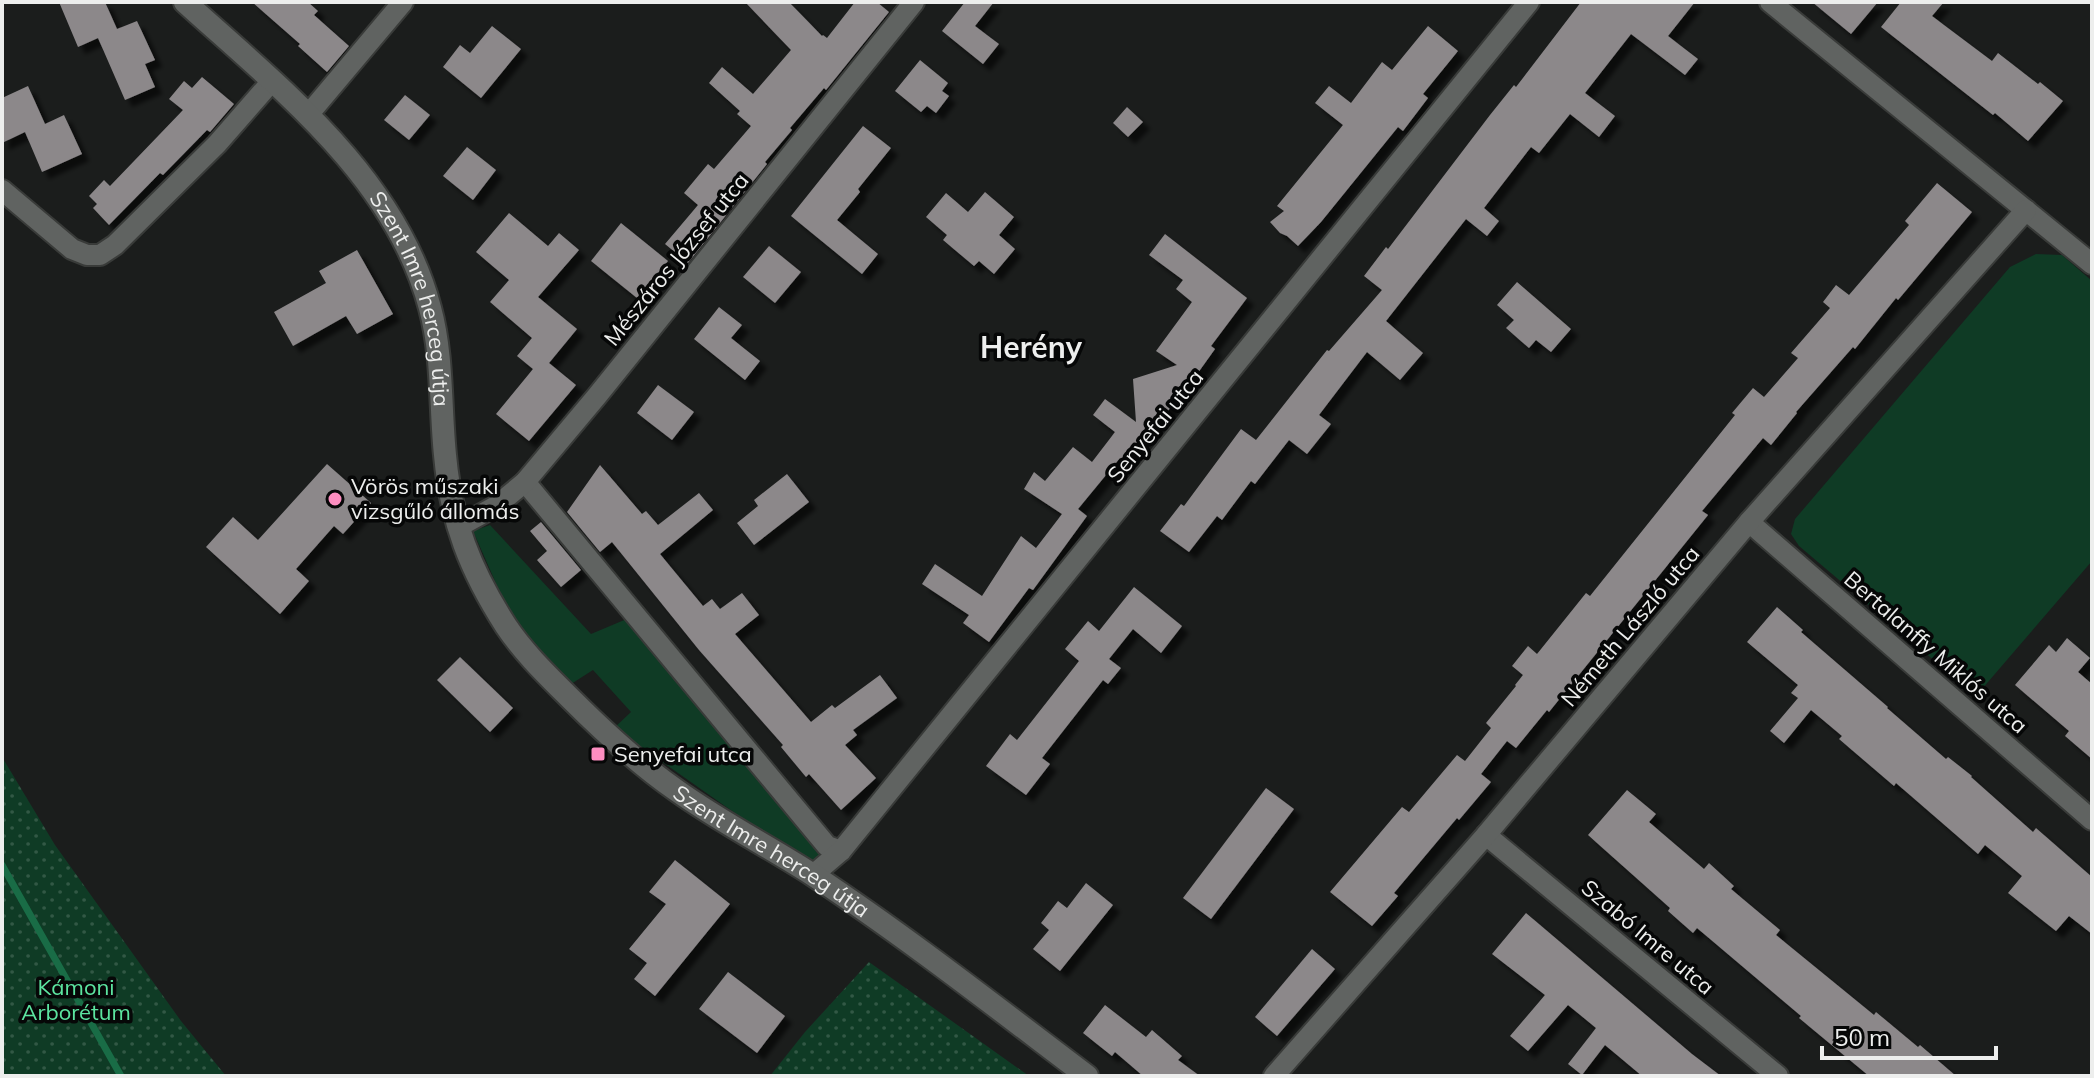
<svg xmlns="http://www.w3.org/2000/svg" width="2094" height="1078" font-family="Mulish,sans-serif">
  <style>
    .green { fill: #0f3b25 }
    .garden { fill: url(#garden-dots) }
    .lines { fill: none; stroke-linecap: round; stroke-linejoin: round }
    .stream { stroke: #196c46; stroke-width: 7 }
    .building { fill: #8c888a; filter: url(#shadow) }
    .minor-casing { stroke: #393b39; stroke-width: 24 }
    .secondary-casing { stroke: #393b39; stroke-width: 26 }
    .minor { stroke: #606361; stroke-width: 20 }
    .secondary { stroke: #606361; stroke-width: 22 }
    .poi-dot { fill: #fd8ec0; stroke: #060707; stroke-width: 3 }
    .labels { text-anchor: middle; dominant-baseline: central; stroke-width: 7; stroke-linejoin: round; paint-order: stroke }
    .street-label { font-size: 22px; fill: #edeeed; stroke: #060707 }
    .poi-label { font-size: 22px; fill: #edeeed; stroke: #060707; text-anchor: start }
    .park-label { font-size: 22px; fill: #5ce5a0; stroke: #060707 }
    .district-label { font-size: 30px; font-weight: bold; fill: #edeeed; stroke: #060707 }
  </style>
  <defs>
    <pattern id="garden-dots" width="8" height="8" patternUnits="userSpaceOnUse" patternTransform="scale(2)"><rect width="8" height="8" fill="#0f3b25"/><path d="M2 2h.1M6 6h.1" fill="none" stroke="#325845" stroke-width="1.8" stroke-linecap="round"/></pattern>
    <filter id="shadow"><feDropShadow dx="7" dy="7" stdDeviation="2" flood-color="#0009"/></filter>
  </defs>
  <rect width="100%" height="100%" fill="#1b1d1c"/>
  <g class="green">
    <path d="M 2036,254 L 2062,255 L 2092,281 L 2092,561 L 1976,696 L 1799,546 L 1791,534 L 1795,519 L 2010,267 Z"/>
    <path d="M 490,525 L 591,634 L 629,618 L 827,846 L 813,868 L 614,728 L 631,712 L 593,670 L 568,686 L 509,613 L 473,531 Z"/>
  </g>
  <g class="garden">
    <path d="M 2,757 L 55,845 L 181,1021 L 226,1076 L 2,1076 Z"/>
    <path d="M 869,962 L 1029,1076 L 770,1076 L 805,1032 Z"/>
  </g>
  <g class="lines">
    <path class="stream" d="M 2,865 L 121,1076"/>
  </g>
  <g class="building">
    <path d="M 59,2 L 105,2 L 117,29 L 137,21 L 155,60 L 145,64 L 155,87 L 125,100 L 98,38 L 78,47 Z"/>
    <path d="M 252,2 L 308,2 L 318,11 L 314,15 L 349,46 L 327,72 L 298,46 L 300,44 Z"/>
    <path d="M 745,2 L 789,2 L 822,36 L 823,35 L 827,38 L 855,2 L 877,2 L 889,12 L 826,90 L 824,88 L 790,128 L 792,130 L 765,162 L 767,164 L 688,263 L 665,244 L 698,205 L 684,193 L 708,164 L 714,169 L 751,126 L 737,114 L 740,111 L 709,83 L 722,67 L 753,94 L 791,50 Z"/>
    <path d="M 965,2 L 994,2 L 975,26 L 999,44 L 983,64 L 942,31 Z"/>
    <path d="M 1581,2 L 1695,2 L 1668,36 L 1698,59 L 1685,75 L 1631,34 L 1585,93 L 1615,116 L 1599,137 L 1570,114 L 1539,153 L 1531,147 L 1484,208 L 1499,221 L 1487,236 L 1466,219 L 1386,321 L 1423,353 L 1400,380 L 1367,352 L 1319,415 L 1331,424 L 1307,454 L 1289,440 L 1255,484 L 1251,481 L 1222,520 L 1217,516 L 1189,552 L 1160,531 L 1181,504 L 1184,506 L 1241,429 L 1256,440 L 1327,350 L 1329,351 L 1382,290 L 1364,276 L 1386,247 L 1388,249 L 1490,115 L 1514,85 L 1516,87 Z"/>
    <path d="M 1812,2 L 1878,2 L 1851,34 Z"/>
    <path d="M 1901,2 L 1944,2 L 1932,16 L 1992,61 L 1998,53 L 2038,84 L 2040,82 L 2063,101 L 2028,141 L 1995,113 L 1993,115 L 1881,27 Z"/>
    <path d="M 492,26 L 521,49 L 481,98 L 443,67 L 460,45 L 470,53 Z"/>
    <path d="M 1428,26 L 1458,51 L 1423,94 L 1428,98 L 1403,131 L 1398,127 L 1321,222 L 1298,246 L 1287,236 L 1280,233 L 1270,222 L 1284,211 L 1277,206 L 1343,125 L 1315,103 L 1329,86 L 1351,103 L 1382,62 L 1392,70 Z"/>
    <path d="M 920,60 L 948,83 L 942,91 L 949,96 L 936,113 L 927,106 L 921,112 L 895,91 Z"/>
    <path d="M 202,77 L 234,104 L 210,132 L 207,130 L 163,175 L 160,173 L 109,225 L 93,208 L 97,204 L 89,196 L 104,180 L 110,186 L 183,110 L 169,99 L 184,81 L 192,88 Z"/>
    <path d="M 28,86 L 45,124 L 64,115 L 82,154 L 42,172 L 25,132 L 2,143 L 2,98 Z"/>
    <path d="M 405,95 L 430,115 L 409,140 L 384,120 Z"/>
    <path d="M 1127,107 L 1143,122 L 1128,137 L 1113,123 Z"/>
    <path d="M 863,126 L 891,148 L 858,189 L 860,192 L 837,220 L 878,254 L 862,274 L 791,216 Z"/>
    <path d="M 467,147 L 496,170 L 473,200 L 443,176 Z"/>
    <path d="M 1937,183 L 1972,212 L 1898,300 L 1896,298 L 1855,349 L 1853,347 L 1796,412 L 1797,413 L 1771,445 L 1763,438 L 1702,511 L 1708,515 L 1549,712 L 1547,710 L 1516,748 L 1507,741 L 1481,774 L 1491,782 L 1459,820 L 1457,818 L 1394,893 L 1398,896 L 1372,926 L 1330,892 L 1402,807 L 1409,812 L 1457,755 L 1465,761 L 1491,728 L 1486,723 L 1516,686 L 1515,685 L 1523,675 L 1512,666 L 1528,646 L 1537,654 L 1586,593 L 1590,596 L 1735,415 L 1732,413 L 1753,388 L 1764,397 L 1798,358 L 1791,353 L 1830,308 L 1823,302 L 1836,285 L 1849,295 L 1909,225 L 1905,221 Z"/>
    <path d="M 985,192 L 1014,217 L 999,235 L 1015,249 L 994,274 L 979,261 L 974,266 L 943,240 L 947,235 L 926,217 L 946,193 L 968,212 Z"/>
    <path d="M 509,213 L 548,246 L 559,233 L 579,250 L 538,297 L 577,329 L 549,363 L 576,385 L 529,441 L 496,414 L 533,369 L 517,356 L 532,338 L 490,302 L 509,280 L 476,252 Z"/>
    <path d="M 621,223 L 668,261 L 637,298 L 591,261 Z"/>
    <path d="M 1165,234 L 1247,298 L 1211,346 L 1215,349 L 1195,377 L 1192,375 L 1162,420 L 1158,418 L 1125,461 L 1120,458 L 1078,509 L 1087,516 L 1033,590 L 1029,588 L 989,642 L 963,623 L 969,615 L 922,584 L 935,564 L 982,596 L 1021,536 L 1036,548 L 1062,514 L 1024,489 L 1034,472 L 1045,481 L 1073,447 L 1092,462 L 1115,432 L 1093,415 L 1105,399 L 1136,422 L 1133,379 L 1177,365 L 1156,351 L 1192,302 L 1176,289 L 1183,280 L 1149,255 Z"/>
    <path d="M 769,246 L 801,272 L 775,303 L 743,277 Z"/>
    <path d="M 357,250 L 393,314 L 357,334 L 346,316 L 293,346 L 274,312 L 326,283 L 319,271 Z"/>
    <path d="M 1517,282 L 1571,329 L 1551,352 L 1536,340 L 1529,348 L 1506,328 L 1514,320 L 1497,305 Z"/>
    <path d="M 719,307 L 742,325 L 731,338 L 760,361 L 745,380 L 694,339 Z"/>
    <path d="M 658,385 L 694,412 L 672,440 L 637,413 Z"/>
    <path d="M 327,464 L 371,503 L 343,534 L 334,526 L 296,569 L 309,581 L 280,614 L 206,547 L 233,517 L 258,540 Z"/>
    <path d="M 600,465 L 642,514 L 646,511 L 658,525 L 699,493 L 713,510 L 660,554 L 703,606 L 712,599 L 720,609 L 742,593 L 759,615 L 735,634 L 811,722 L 832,705 L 835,708 L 880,675 L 897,698 L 853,730 L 857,735 L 845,745 L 876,778 L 841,810 L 809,774 L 806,777 L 781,747 L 783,745 L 699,650 L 612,542 L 600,552 L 567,512 Z"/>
    <path d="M 787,474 L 809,502 L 754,545 L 737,523 L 758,506 L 754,500 Z"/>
    <path d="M 541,522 L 581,570 L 561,587 L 537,560 L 547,551 L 530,531 Z"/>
    <path d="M 1134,587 L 1182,626 L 1161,653 L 1133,629 L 1109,659 L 1121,668 L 1108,684 L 1103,680 L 1042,758 L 1050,764 L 1026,795 L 986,766 L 1010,734 L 1017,740 L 1079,661 L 1065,649 L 1088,621 L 1099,631 Z"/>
    <path d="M 1777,607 L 1803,630 L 1801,632 L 1888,707 L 1887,708 L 1946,759 L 1948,757 L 1972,776 L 1971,777 L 2033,832 L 2036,828 L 2092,877 L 2092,934 L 2069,916 L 2056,931 L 2008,893 L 2022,876 L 1985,845 L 1978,854 L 1896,783 L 1894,786 L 1839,739 L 1842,736 L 1811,710 L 1784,743 L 1770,731 L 1798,698 L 1791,693 L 1798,685 L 1747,642 Z"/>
    <path d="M 2067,638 L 2090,658 L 2078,672 L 2092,684 L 2092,759 L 2065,736 L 2069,731 L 2015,685 L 2049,645 L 2056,652 Z"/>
    <path d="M 460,657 L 513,708 L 490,732 L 437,680 Z"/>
    <path d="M 1266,788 L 1294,809 L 1211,919 L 1183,898 Z"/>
    <path d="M 1627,790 L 1656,814 L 1649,822 L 1704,869 L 1709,863 L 1734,886 L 1731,889 L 1780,930 L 1776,935 L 1874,1015 L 1876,1012 L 1918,1047 L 1920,1045 L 1956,1076 L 1869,1076 L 1799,1018 L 1801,1016 L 1697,928 L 1693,933 L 1668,911 L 1670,908 L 1588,835 Z"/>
    <path d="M 675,860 L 730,904 L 655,996 L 634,979 L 647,963 L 629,949 L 666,904 L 649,892 Z"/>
    <path d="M 1086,883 L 1113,905 L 1060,971 L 1033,949 L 1049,930 L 1041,923 L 1058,901 L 1067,908 Z"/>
    <path d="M 1526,913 L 1692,1054 L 1721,1076 L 1642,1076 L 1605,1045 L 1582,1075 L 1568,1064 L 1596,1028 L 1568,1005 L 1528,1051 L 1510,1036 L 1545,995 L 1492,954 Z"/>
    <path d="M 1312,949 L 1335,969 L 1277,1036 L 1255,1017 Z"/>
    <path d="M 728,972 L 785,1016 L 757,1053 L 699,1009 Z"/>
    <path d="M 1105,1005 L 1146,1037 L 1152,1030 L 1182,1056 L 1178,1060 L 1200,1076 L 1143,1076 L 1115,1052 L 1112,1056 L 1083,1033 Z"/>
  </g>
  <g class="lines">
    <defs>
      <g id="minor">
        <path d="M 1770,2 L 2092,264"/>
        <path d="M 308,115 L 403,2"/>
        <path d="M 2,190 L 72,249 L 87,255 L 100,255 L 115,245 L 217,144 L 272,81"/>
        <path d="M 525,482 L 827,846 L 841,851"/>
        <path d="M 1749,522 L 2092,820"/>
        <path d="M 458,527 L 496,506 L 525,482 L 597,396 L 914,2"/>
        <path d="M 1486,835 L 1778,1076"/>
        <path d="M 813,875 L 841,851 L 1529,2"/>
        <path d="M 1274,1076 L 1486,835 L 1749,522 L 2026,210"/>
      </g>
      <g id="secondary">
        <path id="s1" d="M 185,2 C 281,89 396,178 430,308 C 443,356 440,406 445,455 C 451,521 470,570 506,626 C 524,653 547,675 570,698 C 603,731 637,763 676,790 C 719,821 768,846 813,875 C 908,938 997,1008 1087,1076"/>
      </g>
    </defs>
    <use href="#minor" class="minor-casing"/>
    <use href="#secondary" class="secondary-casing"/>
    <use href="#minor" class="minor"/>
    <use href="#secondary" class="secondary"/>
  </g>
  <g class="poi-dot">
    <circle cx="335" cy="499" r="8"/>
    <rect x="590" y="746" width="16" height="16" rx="4"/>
  </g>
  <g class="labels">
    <g class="street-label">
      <text transform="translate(676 259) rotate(-51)">Mészáros József utca</text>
      <text stroke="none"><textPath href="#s1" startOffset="384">Szent Imre herceg útja</textPath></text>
      <text transform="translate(1155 426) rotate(-51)">Senyefai utca</text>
      <text transform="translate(1630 626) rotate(-50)">Németh László utca</text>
      <text transform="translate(1936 652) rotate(41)">Bertalanffy Miklós utca</text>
      <text stroke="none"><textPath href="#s1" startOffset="1080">Szent Imre herceg útja</textPath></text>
      <text transform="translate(1648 937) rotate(40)">Szabó Imre utca</text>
    </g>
    <g class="poi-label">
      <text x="351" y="486">Vörös műszaki<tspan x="351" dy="25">vizsgűló állomás</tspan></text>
      <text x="614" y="754">Senyefai utca</text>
    </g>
    <g class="park-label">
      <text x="76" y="987">Kámoni<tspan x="76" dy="25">Arborétum</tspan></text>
    </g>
    <g class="district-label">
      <text x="1031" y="347">Herény</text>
    </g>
  </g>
  <rect width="2094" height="1078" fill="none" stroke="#edeeed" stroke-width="8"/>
  <path d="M1822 1046v12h174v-12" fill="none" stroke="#edeeed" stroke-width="4"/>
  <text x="1834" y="1046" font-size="24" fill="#edeeed" stroke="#060707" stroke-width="6" paint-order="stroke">50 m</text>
</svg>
